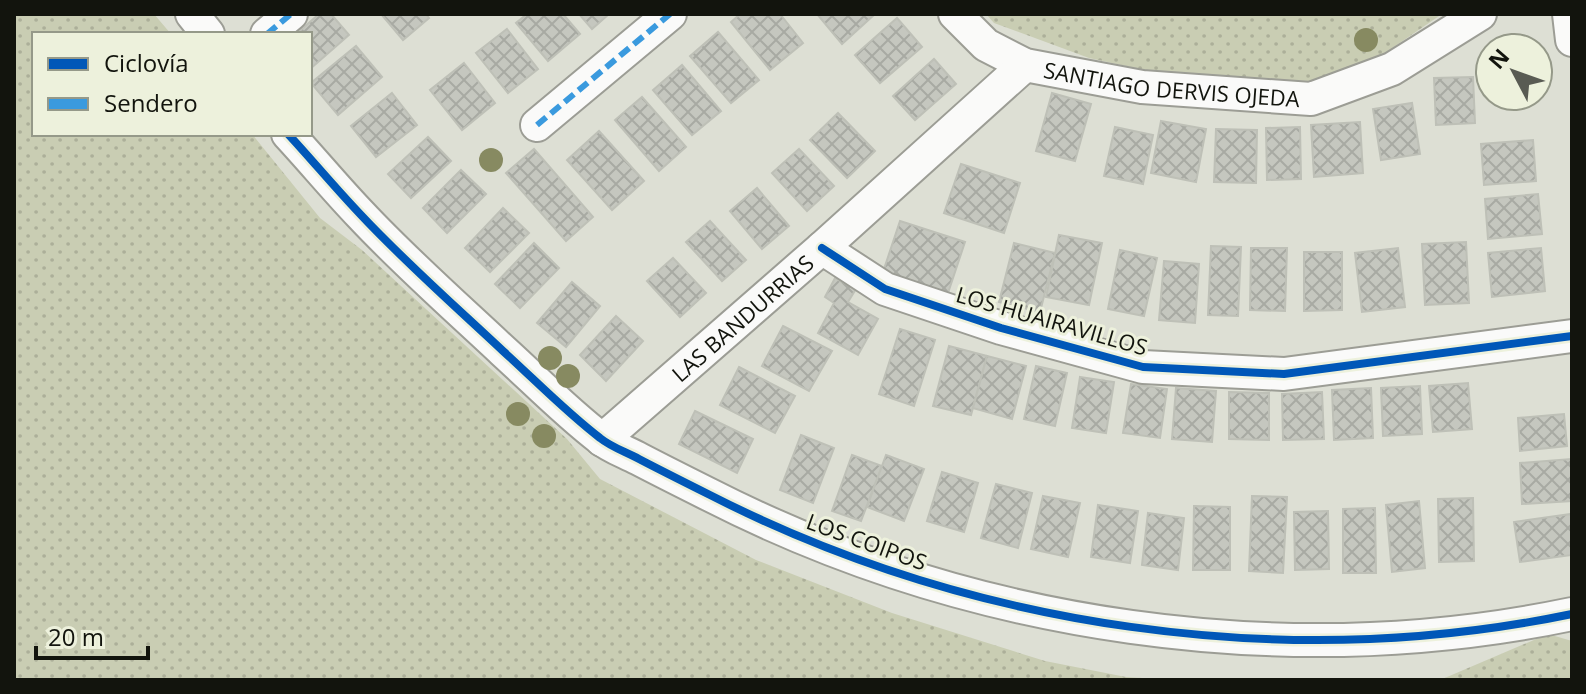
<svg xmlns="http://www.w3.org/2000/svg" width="1586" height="694" font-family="'Open Sans',sans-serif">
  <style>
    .park { fill: url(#park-dots) }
    .building { fill: url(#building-cross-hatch); stroke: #bec0b7; stroke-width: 2 }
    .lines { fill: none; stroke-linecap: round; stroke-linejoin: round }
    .minor-casing { stroke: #9c9d95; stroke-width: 36 }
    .minor { stroke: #fafaf9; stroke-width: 32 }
    .quiet { stroke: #3a9ade; stroke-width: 6; stroke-dasharray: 12 6; stroke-linecap: butt }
    .cycleway-casing { stroke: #edf1dc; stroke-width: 13 }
    .cycleway { stroke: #0057b8; stroke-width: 8 }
    .tree { fill: #878a61 }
    .labels { text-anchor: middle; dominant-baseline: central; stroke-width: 6; stroke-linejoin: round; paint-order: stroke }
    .street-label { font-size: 22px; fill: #12140d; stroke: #edf1dc }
  </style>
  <defs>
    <pattern id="park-dots" width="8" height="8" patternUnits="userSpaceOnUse" patternTransform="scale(2)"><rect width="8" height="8" fill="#c9cdb3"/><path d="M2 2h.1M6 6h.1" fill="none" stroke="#acaf99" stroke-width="1.8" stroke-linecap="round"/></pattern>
    <pattern id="building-cross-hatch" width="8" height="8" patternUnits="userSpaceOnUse" patternTransform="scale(2)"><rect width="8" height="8" fill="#c5c7bf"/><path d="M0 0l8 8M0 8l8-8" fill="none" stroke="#a8aaa3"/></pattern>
  </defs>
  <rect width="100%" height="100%" fill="#dddfd4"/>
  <g class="park">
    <path d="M 14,14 L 154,14 L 171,34 L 34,34 L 34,134 L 252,134 L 320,218 L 362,250 L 567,439 L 600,479 L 756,560 L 892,613 L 1045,661 L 1126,677 L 1175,680 L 14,680 Z"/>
    <path d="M 986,14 L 1442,14 L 1385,53 L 1310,81 L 1186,79 L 1089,58 L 994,23 Z"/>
    <path d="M 1548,634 L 1572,641 L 1572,680 L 1440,680 Z"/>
  </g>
  <g class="building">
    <path d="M 319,14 L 331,14 L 349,35 L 310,69 L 310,34 L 296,34 Z"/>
    <path d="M 381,14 L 426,14 L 429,18 L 403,40 Z"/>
    <path d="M 527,14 L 563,14 L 580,34 L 548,61 L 516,23 Z"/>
    <path d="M 579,14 L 609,14 L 592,29 Z"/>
    <path d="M 740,14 L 780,14 L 803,43 L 770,70 L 731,22 Z"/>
    <path d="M 817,14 L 875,14 L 842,44 Z"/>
    <path d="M 897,18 L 922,47 L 880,83 L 855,55 Z"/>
    <path d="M 507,29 L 538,69 L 508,93 L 476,53 Z"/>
    <path d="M 718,32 L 759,80 L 731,103 L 690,56 Z"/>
    <path d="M 1524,43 L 1525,48 L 1490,48 L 1490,69 L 1487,48 Z"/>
    <path d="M 356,46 L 382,77 L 338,115 L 311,83 Z"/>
    <path d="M 934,59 L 956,84 L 915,120 L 893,96 Z"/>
    <path d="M 464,63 L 495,103 L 462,130 L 430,90 Z"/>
    <path d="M 682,65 L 721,111 L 692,135 L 653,90 Z"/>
    <path d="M 1473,77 L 1475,123 L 1436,125 L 1434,78 Z"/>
    <path d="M 392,93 L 417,125 L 376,157 L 351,126 Z"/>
    <path d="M 1052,93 L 1091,104 L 1075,161 L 1036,151 Z"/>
    <path d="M 642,97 L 686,147 L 659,171 L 615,120 Z"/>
    <path d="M 1412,103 L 1420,154 L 1381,160 L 1373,109 Z"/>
    <path d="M 838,113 L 875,151 L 847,178 L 810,140 Z"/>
    <path d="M 1161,121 L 1206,129 L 1196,182 L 1151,173 Z"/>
    <path d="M 1360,122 L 1363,173 L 1314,177 L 1311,125 Z"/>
    <path d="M 1115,127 L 1153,135 L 1143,184 L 1104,176 Z"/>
    <path d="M 1300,127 L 1301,179 L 1267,180 L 1266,128 Z"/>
    <path d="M 1216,129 L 1257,130 L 1256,183 L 1214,182 Z"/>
    <path d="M 599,131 L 644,181 L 612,210 L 567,160 Z"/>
    <path d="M 428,137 L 451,161 L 411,198 L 388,174 Z"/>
    <path d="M 1533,140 L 1536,181 L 1484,185 L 1481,144 Z"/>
    <path d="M 534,149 L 593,217 L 566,241 L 506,173 Z"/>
    <path d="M 799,149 L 834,186 L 807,211 L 772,173 Z"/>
    <path d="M 961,164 L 1020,183 L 1004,233 L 944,213 Z"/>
    <path d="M 461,170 L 486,194 L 447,233 L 423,208 Z"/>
    <path d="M 757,188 L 789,226 L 762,249 L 730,211 Z"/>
    <path d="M 1538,194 L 1542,234 L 1488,239 L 1485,199 Z"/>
    <path d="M 503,208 L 529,233 L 490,272 L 465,248 Z"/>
    <path d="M 710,221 L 746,260 L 722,281 L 686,242 Z"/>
    <path d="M 900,221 L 965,242 L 948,293 L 883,272 Z"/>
    <path d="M 1059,235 L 1102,243 L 1089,305 L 1046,297 Z"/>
    <path d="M 1466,242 L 1469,303 L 1425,305 L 1422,244 Z"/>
    <path d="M 534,243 L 559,268 L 520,308 L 495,284 Z"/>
    <path d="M 1014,243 L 1055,253 L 1040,312 L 999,302 Z"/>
    <path d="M 1211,246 L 1241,247 L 1238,316 L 1208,315 Z"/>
    <path d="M 1251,248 L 1287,248 L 1285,311 L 1250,310 Z"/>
    <path d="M 1398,248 L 1405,307 L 1362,312 L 1355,253 Z"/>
    <path d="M 1541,248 L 1545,291 L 1492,297 L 1488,253 Z"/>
    <path d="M 1120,250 L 1157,258 L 1144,316 L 1108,309 Z"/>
    <path d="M 1304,252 L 1342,252 L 1342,310 L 1304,311 Z"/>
    <path d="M 673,258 L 706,293 L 680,317 L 647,281 Z"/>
    <path d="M 1164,261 L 1199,264 L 1195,323 L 1159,320 Z"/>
    <path d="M 835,278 L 856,289 L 848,302 L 878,319 L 858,355 L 818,333 L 834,303 L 825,297 Z"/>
    <path d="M 572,282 L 600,306 L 566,347 L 537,323 Z"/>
    <path d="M 616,316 L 643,341 L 606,381 L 580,355 Z"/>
    <path d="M 783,326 L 832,351 L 809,391 L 762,366 Z"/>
    <path d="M 900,329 L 935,340 L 914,406 L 879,394 Z"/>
    <path d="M 949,346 L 987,356 L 971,415 L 933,406 Z"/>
    <path d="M 987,356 L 1026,366 L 1012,419 L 973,408 Z"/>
    <path d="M 1036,366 L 1067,373 L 1055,426 L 1024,419 Z"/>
    <path d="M 739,367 L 795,396 L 775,433 L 720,405 Z"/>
    <path d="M 1080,377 L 1114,382 L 1106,433 L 1072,428 Z"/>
    <path d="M 1468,383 L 1472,429 L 1433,432 L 1429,386 Z"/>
    <path d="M 1131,384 L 1167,389 L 1160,438 L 1123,433 Z"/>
    <path d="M 1420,386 L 1422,434 L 1383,436 L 1381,388 Z"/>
    <path d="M 1176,388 L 1216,391 L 1212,442 L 1172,439 Z"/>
    <path d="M 1371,388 L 1373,438 L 1334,440 L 1332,390 Z"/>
    <path d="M 1229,392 L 1269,393 L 1269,440 L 1229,439 Z"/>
    <path d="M 1322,392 L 1324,439 L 1283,440 L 1282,394 Z"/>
    <path d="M 695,411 L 753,439 L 737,473 L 679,444 Z"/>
    <path d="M 1564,414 L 1567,446 L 1520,451 L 1518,418 Z"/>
    <path d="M 801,435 L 834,448 L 813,503 L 780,490 Z"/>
    <path d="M 852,455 L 882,466 L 861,521 L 832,511 Z"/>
    <path d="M 886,455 L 924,469 L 904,521 L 867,507 Z"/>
    <path d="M 1571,459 L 1572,501 L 1522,504 L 1520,463 Z"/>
    <path d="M 942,472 L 978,483 L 964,532 L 927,521 Z"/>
    <path d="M 996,484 L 1032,493 L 1018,548 L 981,538 Z"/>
    <path d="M 1043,496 L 1080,503 L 1068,557 L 1031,549 Z"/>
    <path d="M 1252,496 L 1287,497 L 1283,573 L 1249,571 Z"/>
    <path d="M 1473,498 L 1474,561 L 1439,562 L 1438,499 Z"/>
    <path d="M 1419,501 L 1425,568 L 1392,572 L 1386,505 Z"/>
    <path d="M 1098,505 L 1138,511 L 1130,563 L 1091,557 Z"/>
    <path d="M 1194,506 L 1230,507 L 1230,570 L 1193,570 Z"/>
    <path d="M 1375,508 L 1376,573 L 1343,573 L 1343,509 Z"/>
    <path d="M 1328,511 L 1329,569 L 1295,570 L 1294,512 Z"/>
    <path d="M 1148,513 L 1184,518 L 1178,570 L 1142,565 Z"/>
    <path d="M 1571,514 L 1572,555 L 1520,562 L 1514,522 Z"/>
  </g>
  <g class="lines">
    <defs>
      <g id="minor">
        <path d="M 192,14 L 208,34"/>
        <path id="s1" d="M 955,14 L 986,45 L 1025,65 L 1142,87 L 1311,99 L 1392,69 L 1480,14"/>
        <path d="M 1569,14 L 1572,40"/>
        <path d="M 267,34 L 291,14"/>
        <path d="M 537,125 L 670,14"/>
        <path d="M 288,134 C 313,161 336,189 361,215 C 406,263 455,306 503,351 C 535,380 566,412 600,438 C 611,447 626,452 639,459 C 662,471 686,483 710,495 C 971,628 1284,674 1572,614"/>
        <path d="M 822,248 L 885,289 L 1001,328 L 1143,367 L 1284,374 L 1572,336"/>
        <path id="s2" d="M 602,440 L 822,248 L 1025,65"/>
      </g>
    </defs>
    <use href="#minor" class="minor-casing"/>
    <use href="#minor" class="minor"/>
    <g class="quiet">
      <path d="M 267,34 L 291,14"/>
      <path d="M 537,125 L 670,14"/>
    </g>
    <defs>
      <g id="cycleway">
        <path d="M 288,134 C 313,161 336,189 361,215 C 406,263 455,306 503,351 C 535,380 566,412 600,438 C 611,447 626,452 639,459 C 662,471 686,483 710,495 C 971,628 1284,674 1572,614"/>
        <path d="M 822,248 L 885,289 L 1001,328 L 1143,367 L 1284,374 L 1572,336"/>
      </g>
    </defs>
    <use href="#cycleway" class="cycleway-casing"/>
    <use href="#cycleway" class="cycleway"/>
  </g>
  <g class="tree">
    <circle cx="1366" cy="40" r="12"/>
    <circle cx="491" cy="160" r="12"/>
    <circle cx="550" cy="358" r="12"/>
    <circle cx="568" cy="376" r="12"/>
    <circle cx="518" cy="414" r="12"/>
    <circle cx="544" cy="436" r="12"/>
  </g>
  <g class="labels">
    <g class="street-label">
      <text stroke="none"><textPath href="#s1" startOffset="236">SANTIAGO DERVIS OJEDA</textPath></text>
      <text stroke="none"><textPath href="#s2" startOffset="186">LAS BANDURRIAS</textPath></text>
      <text transform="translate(1052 320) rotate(16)">LOS HUAIRAVILLOS</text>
      <text transform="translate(867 541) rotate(20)">LOS COIPOS</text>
    </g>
  </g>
  <rect width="1586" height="694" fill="none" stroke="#12140d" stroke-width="32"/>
  <rect x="32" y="32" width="280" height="104" fill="#edf1dc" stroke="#959989" stroke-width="2"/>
  <rect x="48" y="58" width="40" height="12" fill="#0057b8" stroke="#959989" stroke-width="2"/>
  <text x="104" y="72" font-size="24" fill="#12140d">Ciclovía</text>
  <rect x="48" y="98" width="40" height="12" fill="#3a9ade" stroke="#959989" stroke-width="2"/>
  <text x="104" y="112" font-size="24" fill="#12140d">Sendero</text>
  <g transform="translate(1514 72) rotate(311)"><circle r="38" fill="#edf1dc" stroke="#959989" stroke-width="2"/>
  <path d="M0-6L14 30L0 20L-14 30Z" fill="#595b53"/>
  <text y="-12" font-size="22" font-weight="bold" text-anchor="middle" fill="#12140d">N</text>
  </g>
  <path d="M36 646v12h112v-12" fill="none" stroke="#12140d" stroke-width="4"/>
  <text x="48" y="646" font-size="24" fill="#12140d" stroke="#edf1dc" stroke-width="6" paint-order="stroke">20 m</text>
</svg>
